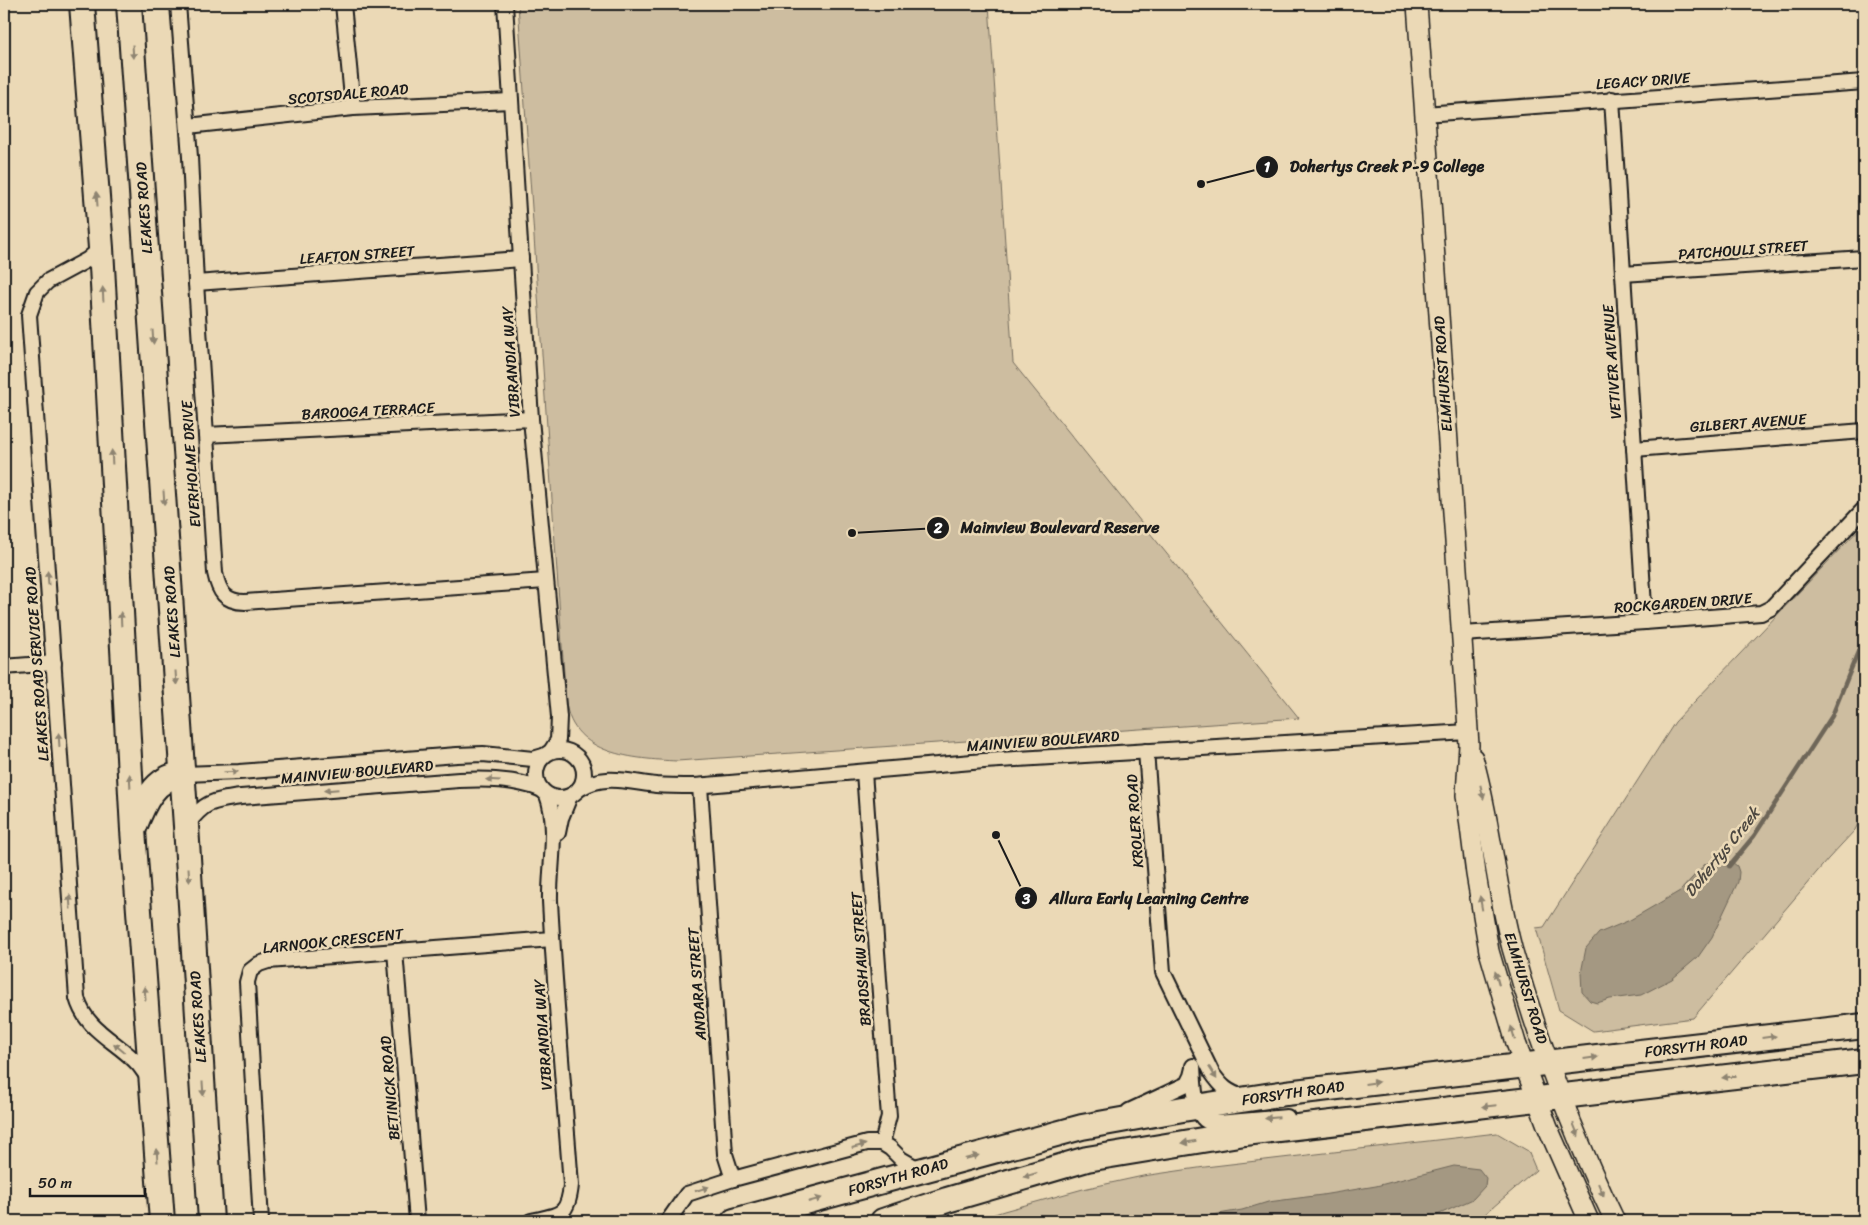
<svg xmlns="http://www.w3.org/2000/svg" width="1868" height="1225" font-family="Sriracha,sans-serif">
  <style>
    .green { fill: #cdbda0; stroke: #746c5e }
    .water { fill: #a49882; stroke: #6e6659 }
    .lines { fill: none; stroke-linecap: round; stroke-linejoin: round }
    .stream { stroke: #6e6659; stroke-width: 4.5 }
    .street-casing { stroke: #1c1c1c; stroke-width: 18 }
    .secondary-casing { stroke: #1c1c1c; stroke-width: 22 }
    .highway-casing { stroke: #1c1c1c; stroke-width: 28 }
    .street { stroke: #ebd9b6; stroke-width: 14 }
    .secondary { stroke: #ebd9b6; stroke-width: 19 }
    .highway { stroke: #ebd9b6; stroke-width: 24 }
    .oneway { fill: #8e8471 }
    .labels { text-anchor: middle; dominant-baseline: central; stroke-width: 5; stroke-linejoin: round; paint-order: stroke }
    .street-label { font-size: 15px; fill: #1c1c1c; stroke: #ebd9b6 }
    .water-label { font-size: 16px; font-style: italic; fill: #4c4740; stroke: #ebd9b6 }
    .leader { fill: none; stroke: #1c1c1c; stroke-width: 2 }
    .callout-dot { fill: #1c1c1c; stroke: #ebd9b6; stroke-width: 2 }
    .mark-label { font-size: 15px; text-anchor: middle; font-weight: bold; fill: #fff }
    .callout-label { font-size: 16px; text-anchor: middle; font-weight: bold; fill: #1c1c1c; stroke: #ebd9b6; stroke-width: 5; stroke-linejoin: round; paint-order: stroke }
  </style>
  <rect width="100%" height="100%" fill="#ebd9b6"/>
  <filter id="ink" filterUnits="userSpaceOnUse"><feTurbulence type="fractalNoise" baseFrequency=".02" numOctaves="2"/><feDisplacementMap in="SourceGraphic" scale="10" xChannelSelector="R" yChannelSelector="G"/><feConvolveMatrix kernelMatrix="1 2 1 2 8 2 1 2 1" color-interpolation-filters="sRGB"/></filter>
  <g filter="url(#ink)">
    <g class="green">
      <path d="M 518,4 L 989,4 L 1013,363 L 1299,718 L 677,761 C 634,759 573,755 566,703 Z"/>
      <path d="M 1864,524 L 1864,811 L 1855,830 L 1828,859 L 1693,1018 L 1593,1031 L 1559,1010 L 1536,928 L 1544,927 L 1675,722 Z"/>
      <path d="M 1497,1133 L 1528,1151 L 1536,1170 L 1477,1221 L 973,1221 L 1004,1211 L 1083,1189 L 1143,1176 L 1205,1167 Z"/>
    </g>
    <g class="water">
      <path d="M 1723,860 L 1732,862 L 1737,866 L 1739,872 L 1738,882 L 1712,937 L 1698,957 L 1672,979 L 1641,995 L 1610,999 L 1597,1003 L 1590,1001 L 1582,992 L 1581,973 L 1586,948 L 1599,933 L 1630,920 L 1680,891 L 1705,864 Z"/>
      <path d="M 1454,1166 L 1479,1169 L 1486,1178 L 1485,1186 L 1473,1199 L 1424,1221 L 1186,1221 L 1195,1218 L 1242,1210 L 1268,1202 L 1322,1195 L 1376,1186 Z"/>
    </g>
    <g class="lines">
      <path class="stream" d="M 1729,866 L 1754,836 L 1832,716 L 1864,637"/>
      <defs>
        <g id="street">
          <path d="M 178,4 L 190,157 L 196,283 L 215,573 C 219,592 225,602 245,602 L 546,581"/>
          <path d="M 343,4 L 353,108"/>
          <path d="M 505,4 L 531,419 L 559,717 L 558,740 L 551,751"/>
          <path d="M 1612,99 L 1645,622"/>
          <path d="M 1424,114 L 1864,82"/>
          <path d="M 188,126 L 353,108 L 511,101"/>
          <path d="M 101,248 L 87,260 L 48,281 L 37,292 L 29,315 L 77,998 C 86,1031 117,1041 138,1064 C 142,1069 146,1075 150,1080"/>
          <path d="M 1623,274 L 1864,258"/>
          <path d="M 196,283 L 521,259"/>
          <path d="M 206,435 L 531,419"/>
          <path d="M 1634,449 L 1864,431"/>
          <path d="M 1462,634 L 1645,622 L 1761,613 L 1771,608 L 1864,509"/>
          <path d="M 4,667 L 54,663"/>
          <circle cx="560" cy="774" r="24"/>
          <path d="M 1146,751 L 1163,972 L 1212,1073 C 1221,1086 1228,1093 1244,1097"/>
          <path d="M 864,772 L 888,1104 L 889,1116 L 882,1143"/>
          <path d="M 183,774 L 239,772 L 457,755 L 483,754 L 533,759 L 543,756"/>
          <path d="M 700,786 L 725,1154 L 733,1179"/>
          <path d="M 579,789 C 603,773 630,782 656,785 C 669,786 682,786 695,786 L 984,761 L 1468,732"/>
          <path d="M 186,826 C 204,802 211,801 241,797 L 459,780 C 487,779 514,779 540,789"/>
          <path d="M 558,833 L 561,818 L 570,796"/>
          <path d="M 395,951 L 417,1221"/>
          <path d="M 1193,1066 C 1194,1079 1194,1109 1203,1118 C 1207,1123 1213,1123 1218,1123 L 1287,1117"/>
          <path d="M 1129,1111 L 1187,1084 L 1191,1076 L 1193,1068"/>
          <path d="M 261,1221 L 247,982 L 250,971 L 259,964 L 268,961 L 552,939"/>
          <path d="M 531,1221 C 559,1215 568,1217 571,1185 C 564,1091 555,996 550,901 C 549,868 559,826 547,795"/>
          <path d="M 668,1221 L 687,1194 L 733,1179 L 867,1143 L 882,1143 L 890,1148 L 901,1159 L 920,1170"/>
        </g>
        <g id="secondary">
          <path d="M 1417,4 L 1463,654 L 1469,745 L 1466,795 L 1476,874 L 1489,951 L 1516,1043 L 1548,1128 L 1589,1221"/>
          <path d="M 1473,758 C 1491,820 1495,885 1512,948 C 1538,1041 1573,1134 1615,1221"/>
        </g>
        <g id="highway">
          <path d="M 82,4 L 101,248 L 133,830 L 162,1221"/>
          <path d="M 129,4 L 186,826 L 211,1221"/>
          <path d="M 134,828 C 143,805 154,777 183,774"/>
          <path d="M 734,1221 L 1082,1127 L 1183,1109 L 1286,1093 L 1864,1026"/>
          <path d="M 883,1221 L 947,1200 L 1087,1159 L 1245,1133 L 1864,1061"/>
        </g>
      </defs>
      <use href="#street" class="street-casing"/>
      <use href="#secondary" class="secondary-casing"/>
      <use href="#highway" class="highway-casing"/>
      <use href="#street" class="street"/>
      <use href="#secondary" class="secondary"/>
      <use href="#highway" class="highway"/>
    </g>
    <defs><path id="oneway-solid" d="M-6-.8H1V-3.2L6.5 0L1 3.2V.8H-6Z" transform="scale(1.25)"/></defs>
    <g class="oneway">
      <use href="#oneway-solid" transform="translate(133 52) rotate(86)"/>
      <use href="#oneway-solid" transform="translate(97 199) rotate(-94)"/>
      <use href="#oneway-solid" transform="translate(103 294) rotate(-93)"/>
      <use href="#oneway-solid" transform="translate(153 337) rotate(86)"/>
      <use href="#oneway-solid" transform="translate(112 457) rotate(-93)"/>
      <use href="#oneway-solid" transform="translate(164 498) rotate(86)"/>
      <use href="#oneway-solid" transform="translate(48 578) rotate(-94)"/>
      <use href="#oneway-solid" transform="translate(121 619) rotate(-93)"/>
      <use href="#oneway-solid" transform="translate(176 678) rotate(86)"/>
      <use href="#oneway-solid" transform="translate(59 740) rotate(-94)"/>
      <use href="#oneway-solid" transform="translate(231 772) rotate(-2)"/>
      <use href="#oneway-solid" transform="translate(493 780) rotate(-177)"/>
      <use href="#oneway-solid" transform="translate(130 781) rotate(-93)"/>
      <use href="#oneway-solid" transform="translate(331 790) rotate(175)"/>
      <use href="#oneway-solid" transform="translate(1482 792) rotate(77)"/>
      <use href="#oneway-solid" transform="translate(189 875) rotate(86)"/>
      <use href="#oneway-solid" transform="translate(70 902) rotate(-94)"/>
      <use href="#oneway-solid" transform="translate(1481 903) rotate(-100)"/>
      <use href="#oneway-solid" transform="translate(1497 978) rotate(-106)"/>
      <use href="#oneway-solid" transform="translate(145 993) rotate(-94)"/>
      <use href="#oneway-solid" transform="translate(1513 1033) rotate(-106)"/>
      <use href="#oneway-solid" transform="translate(1769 1037) rotate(-7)"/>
      <use href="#oneway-solid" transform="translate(119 1048) rotate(-140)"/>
      <use href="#oneway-solid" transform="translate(1591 1058) rotate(-7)"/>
      <use href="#oneway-solid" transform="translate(1213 1073) rotate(58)"/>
      <use href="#oneway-solid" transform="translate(1729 1077) rotate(173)"/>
      <use href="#oneway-solid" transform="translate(1372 1083) rotate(-7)"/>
      <use href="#oneway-solid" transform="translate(203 1089) rotate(86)"/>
      <use href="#oneway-solid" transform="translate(1489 1106) rotate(174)"/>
      <use href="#oneway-solid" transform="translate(1272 1118) rotate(175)"/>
      <use href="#oneway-solid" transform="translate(1576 1130) rotate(68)"/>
      <use href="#oneway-solid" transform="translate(1189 1142) rotate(171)"/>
      <use href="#oneway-solid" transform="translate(859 1146) rotate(-15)"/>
      <use href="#oneway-solid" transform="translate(157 1155) rotate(-94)"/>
      <use href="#oneway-solid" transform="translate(972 1157) rotate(-15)"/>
      <use href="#oneway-solid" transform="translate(1030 1175) rotate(164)"/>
      <use href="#oneway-solid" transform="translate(702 1189) rotate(-18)"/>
      <use href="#oneway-solid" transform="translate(1601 1190) rotate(67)"/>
      <use href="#oneway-solid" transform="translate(815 1200) rotate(-16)"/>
    </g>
  </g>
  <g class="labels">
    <g class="street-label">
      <text transform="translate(1643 81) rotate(-4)">LEGACY DRIVE</text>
      <text transform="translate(348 94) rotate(-5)">SCOTSDALE ROAD</text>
      <text transform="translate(144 208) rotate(-94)">LEAKES ROAD</text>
      <text transform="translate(1743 250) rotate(-4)">PATCHOULI STREET</text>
      <text transform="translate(357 255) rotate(-4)">LEAFTON STREET</text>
      <text transform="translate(511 362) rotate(-94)">VIBRANDIA WAY</text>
      <text transform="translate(1612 362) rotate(-94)">VETIVER AVENUE</text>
      <text transform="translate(1443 374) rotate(-94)">ELMHURST ROAD</text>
      <text transform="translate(368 411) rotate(-3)">BAROOGA TERRACE</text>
      <text transform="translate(1748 423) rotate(-4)">GILBERT AVENUE</text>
      <text transform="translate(191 464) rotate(-94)">EVERHOLME DRIVE</text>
      <text transform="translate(1683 603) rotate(-4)">ROCKGARDEN DRIVE</text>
      <text transform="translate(172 612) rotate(-94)">LEAKES ROAD</text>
      <text transform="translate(37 664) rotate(-94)">LEAKES ROAD SERVICE ROAD</text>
      <text transform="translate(1043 741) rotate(-4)">MAINVIEW BOULEVARD</text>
      <text transform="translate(357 772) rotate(-5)">MAINVIEW BOULEVARD</text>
      <text transform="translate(1135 821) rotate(-94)">KROLER ROAD</text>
      <text transform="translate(333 941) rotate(-6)">LARNOOK CRESCENT</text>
      <text transform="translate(861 959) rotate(-94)">BRADSHAW STREET</text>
      <text transform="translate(697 984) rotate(-94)">ANDARA STREET</text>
      <text transform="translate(1526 988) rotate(73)">ELMHURST ROAD</text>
      <text transform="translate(198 1017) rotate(-94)">LEAKES ROAD</text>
      <text transform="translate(543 1035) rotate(-94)">VIBRANDIA WAY</text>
      <text transform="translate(1696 1046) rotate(-7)">FORSYTH ROAD</text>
      <text transform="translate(390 1088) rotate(-95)">BETINICK ROAD</text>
      <text transform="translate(1293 1093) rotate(-8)">FORSYTH ROAD</text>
      <text transform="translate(898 1177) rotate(-16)">FORSYTH ROAD</text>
    </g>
    <g class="water-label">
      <text transform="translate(1722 852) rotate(-51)">Dohertys Creek</text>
    </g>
  </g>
  <path class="leader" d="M1201 184L1267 167M852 533L938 528M996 835L1026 898"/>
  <g class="callout-dot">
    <circle cx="1201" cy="184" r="5"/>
    <circle cx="852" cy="533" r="5"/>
    <circle cx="996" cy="835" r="5"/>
    <circle cx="1267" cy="167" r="12"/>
    <circle cx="938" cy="528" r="12"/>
    <circle cx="1026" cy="898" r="12"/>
  </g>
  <g class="mark-label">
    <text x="1267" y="172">1</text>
    <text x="938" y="533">2</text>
    <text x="1026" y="904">3</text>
  </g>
  <g class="callout-label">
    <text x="1387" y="172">Dohertys Creek P-9 College</text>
    <text x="1060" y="533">Mainview Boulevard Reserve</text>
    <text x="1149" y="904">Allura Early Learning Centre</text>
  </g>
  <rect width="1868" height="1225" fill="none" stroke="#ebd9b6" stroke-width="20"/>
  <rect x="10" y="10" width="1848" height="1205" fill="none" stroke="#1c1c1c" stroke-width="2" filter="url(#ink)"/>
  <path d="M30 1188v8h115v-8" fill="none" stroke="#1c1c1c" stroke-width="2.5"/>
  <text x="38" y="1188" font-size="15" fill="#1c1c1c" stroke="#ebd9b6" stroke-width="4" paint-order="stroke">50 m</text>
</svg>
